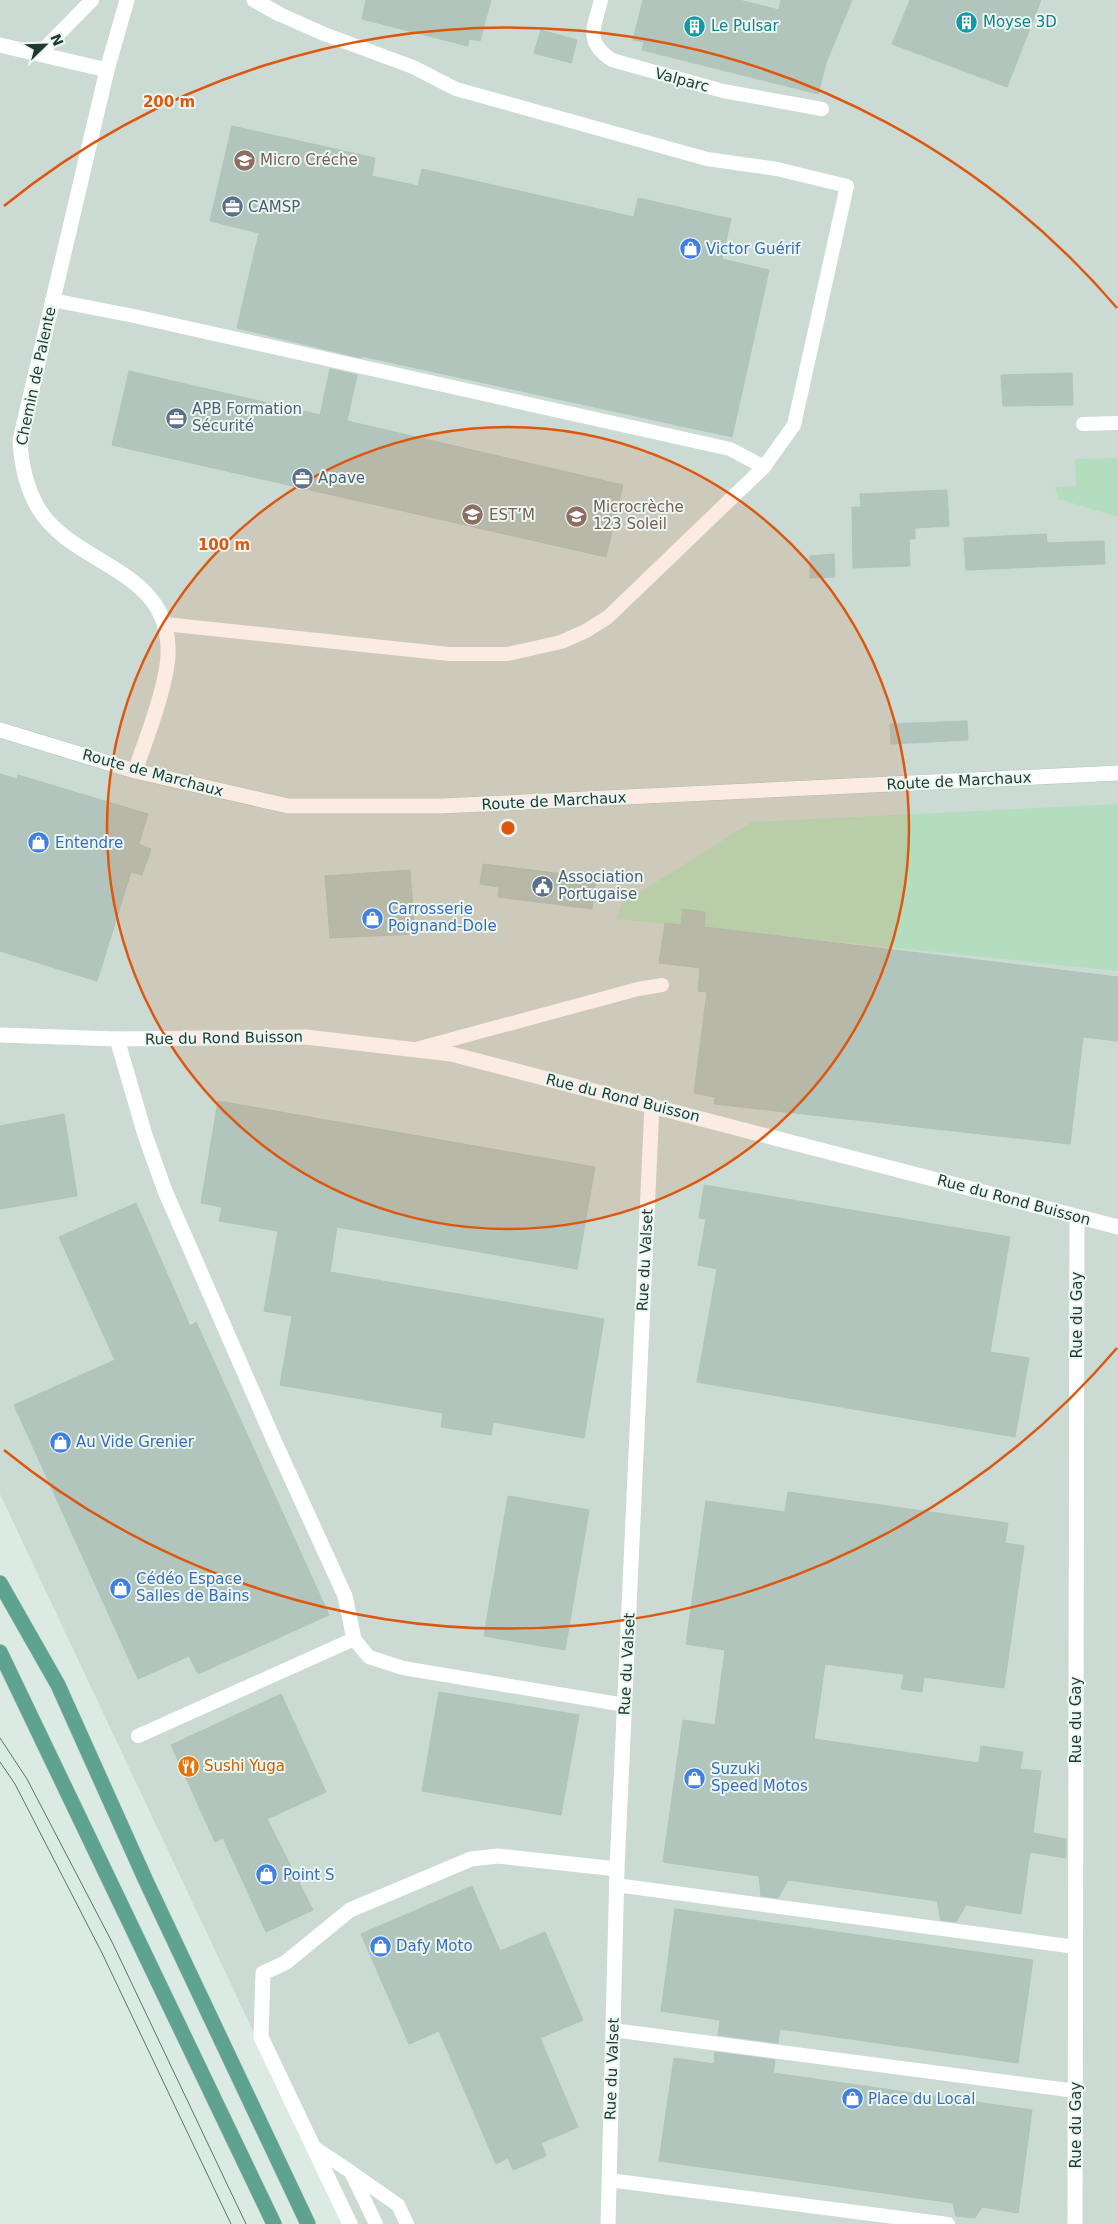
<svg xmlns="http://www.w3.org/2000/svg" width="1118" height="2224" font-family="'DejaVu Sans',sans-serif">
  <style>
    .built { fill: #cbdad3 }
    .green { fill: #b3ddbe }
    .building { fill: #b2c5bd; stroke: #afc4bb }
    .lines { fill: none; stroke-linecap: round; stroke-linejoin: round }
    .secondary-casing { stroke: #afcac0; stroke-width: 16 }
    .primary-casing { stroke: #bbc4c2; stroke-width: 16 }
    .lane { stroke: #fff; stroke-width: 14 }
    .street { stroke: #fff; stroke-width: 15 }
    .secondary { stroke: #fff; stroke-width: 15 }
    .primary { stroke: #5ea390; stroke-width: 15 }
    .tram { stroke: #57766e; stroke-width: 1 }
    .ring { fill: none; stroke: #de570e; stroke-width: 2.5 }
    .labels { text-anchor: middle; dominant-baseline: central; stroke-width: 4; stroke-linejoin: round; paint-order: stroke }
    .culture-label { font-size: 15px; fill: #0d838f; stroke: #edf7f2; text-anchor: start }
    .street-label { font-size: 15px; fill: #1d3a32; stroke: #edf7f2 }
    .education-label { font-size: 15px; fill: #785e54; stroke: #edf7f2; text-anchor: start }
    .service-label { font-size: 15px; fill: #4e5e75; stroke: #edf7f2; text-anchor: start }
    .shop-label { font-size: 15px; fill: #366cbe; stroke: #edf7f2; text-anchor: start }
    .food-label { font-size: 15px; fill: #c56008; stroke: #edf7f2; text-anchor: start }
    .centre { fill: #de570e; stroke: #edf7f2; stroke-width: 2.5 }
    .ring-label { font-size: 15px; text-anchor: middle; font-weight: bold; fill: #de570e; stroke: #edf7f2; stroke-width: 4; stroke-linejoin: round; paint-order: stroke }
  </style>
  <rect width="100%" height="100%" fill="#dceae4"/>
  <path class="built" d="M 0,0 L 1118,0 L 1118,2224 L 344,2224 L 0,1494 Z"/>
  <g class="green">
    <path d="M 1118,458 L 1118,517 L 1059,499 L 1055,487 L 1076,486 L 1075,459 Z"/>
    <path d="M 1118,804 L 1118,971 L 617,919 L 621,904 L 752,822 Z"/>
  </g>
  <g class="building">
    <path d="M 366,0 L 491,0 L 480,41 L 469,39 L 468,46 L 362,19 Z"/>
    <path d="M 643,0 L 739,0 L 779,10 L 781,0 L 852,0 L 826,63 L 818,94 L 642,50 L 644,42 L 633,40 Z"/>
    <path d="M 910,0 L 1041,0 L 1007,87 L 892,44 Z"/>
    <path d="M 541,30 L 577,40 L 571,63 L 534,53 Z"/>
    <path d="M 232,126 L 375,158 L 372,176 L 418,186 L 422,169 L 634,217 L 638,198 L 731,219 L 722,259 L 769,270 L 732,437 L 361,356 L 361,358 L 237,328 L 259,233 L 210,221 Z"/>
    <path d="M 330,369 L 357,375 L 347,421 L 623,485 L 606,557 L 112,445 L 129,371 L 320,415 Z"/>
    <path d="M 1072,373 L 1073,405 L 1003,406 L 1001,375 Z"/>
    <path d="M 947,490 L 949,526 L 915,528 L 915,539 L 909,539 L 910,566 L 853,568 L 852,507 L 861,507 L 860,494 Z"/>
    <path d="M 1046,534 L 1047,543 L 1104,541 L 1105,564 L 966,570 L 964,538 Z"/>
    <path d="M 834,554 L 835,577 L 810,578 L 810,556 Z"/>
    <path d="M 967,721 L 968,740 L 891,744 L 890,724 Z"/>
    <path d="M 0,774 L 17,779 L 18,775 L 148,814 L 139,844 L 151,849 L 142,875 L 131,872 L 97,981 L 0,951 Z"/>
    <path d="M 483,864 L 596,878 L 592,909 L 498,897 L 499,887 L 480,884 Z"/>
    <path d="M 410,870 L 415,934 L 330,938 L 325,876 Z"/>
    <path d="M 683,909 L 705,912 L 704,927 L 1118,977 L 1118,1041 L 1083,1037 L 1070,1144 L 714,1104 L 715,1097 L 694,1093 L 707,992 L 698,991 L 700,968 L 659,963 L 665,923 L 681,925 Z"/>
    <path d="M 218,1101 L 595,1167 L 577,1269 L 337,1227 L 330,1272 L 604,1319 L 584,1438 L 493,1422 L 491,1435 L 441,1427 L 443,1413 L 280,1385 L 292,1316 L 264,1311 L 278,1231 L 219,1221 L 222,1207 L 201,1203 Z"/>
    <path d="M 64,1114 L 77,1196 L 0,1209 L 0,1126 Z"/>
    <path d="M 704,1185 L 1010,1237 L 990,1352 L 1029,1358 L 1015,1437 L 697,1382 L 717,1269 L 698,1265 L 706,1219 L 699,1218 Z"/>
    <path d="M 136,1203 L 190,1326 L 196,1322 L 329,1615 L 198,1674 L 189,1656 L 138,1679 L 14,1405 L 115,1360 L 59,1237 Z"/>
    <path d="M 788,1492 L 1008,1523 L 1005,1543 L 1024,1546 L 1004,1688 L 924,1677 L 922,1692 L 901,1689 L 904,1674 L 825,1664 L 814,1739 L 979,1763 L 981,1746 L 1023,1752 L 1020,1769 L 1041,1771 L 1033,1833 L 1066,1839 L 1066,1858 L 1030,1852 L 1021,1914 L 966,1905 L 956,1922 L 941,1920 L 937,1901 L 788,1880 L 778,1898 L 761,1896 L 759,1876 L 663,1862 L 683,1720 L 715,1725 L 725,1650 L 686,1644 L 706,1501 L 785,1512 Z"/>
    <path d="M 508,1496 L 589,1510 L 565,1650 L 484,1636 Z"/>
    <path d="M 439,1692 L 579,1715 L 561,1815 L 422,1791 Z"/>
    <path d="M 281,1694 L 326,1792 L 267,1819 L 313,1910 L 266,1932 L 223,1838 L 215,1842 L 171,1745 Z"/>
    <path d="M 472,1886 L 500,1951 L 545,1932 L 583,2020 L 540,2038 L 578,2127 L 541,2143 L 546,2156 L 513,2170 L 508,2158 L 496,2164 L 439,2031 L 409,2044 L 361,1934 Z"/>
    <path d="M 675,1909 L 1033,1960 L 1018,2063 L 780,2029 L 778,2043 L 718,2035 L 720,2020 L 661,2011 Z"/>
    <path d="M 715,2052 L 775,2060 L 773,2073 L 1032,2110 L 1018,2213 L 982,2207 L 975,2218 L 956,2216 L 953,2203 L 659,2161 L 674,2058 L 714,2064 Z"/>
  </g>
  <g class="lines">
    <defs>
      <path id="secondary" d="M 0,730 L 135,771 L 288,806 L 441,806 L 1118,773"/>
      <g id="primary">
        <path d="M 0,1583 L 58,1685 L 146,1881 L 308,2224"/>
        <path d="M 0,1652 L 274,2224"/>
      </g>
    </defs>
    <use href="#secondary" class="secondary-casing"/>
    <use href="#primary" class="primary-casing"/>
    <g class="lane">
      <path d="M 601,0 C 594,29 584,41 612,60 L 723,91 L 822,109"/>
      <path d="M 40,53 L 92,0"/>
      <path d="M 52,300 L 134,316 L 730,449 L 764,467"/>
      <path d="M 1083,424 L 1118,423"/>
      <path d="M 165,624 L 449,654 L 508,654 L 561,642 L 586,631 L 608,617 L 764,467 L 794,425 L 847,186 L 777,169 L 707,159 L 456,89 L 413,67 L 324,34 L 279,14"/>
      <path d="M 416,1049 L 638,989 L 662,985"/>
      <path d="M 138,1736 L 354,1639 L 369,1657 L 403,1668 L 625,1705"/>
      <path d="M 616,1885 L 1076,1947"/>
      <path d="M 613,2030 L 1076,2091"/>
      <path d="M 312,2146 L 351,2172 L 376,2224"/>
      <path d="M 352,2173 L 398,2205 L 407,2224"/>
      <path d="M 609,2180 L 948,2224"/>
    </g>
    <g class="street">
      <path d="M 127,0 L 107,70 L 20,440 C 21,462 26,486 37,506 C 70,565 166,567 168,647 C 170,679 146,739 135,771"/>
      <path d="M 254,0 L 279,14"/>
      <path d="M 0,45 L 107,70"/>
      <path d="M 0,1035 L 117,1039 L 306,1037 L 451,1054 L 1118,1227"/>
      <path d="M 117,1039 L 145,1135 L 165,1191 L 272,1436 L 345,1596 L 354,1639"/>
      <path d="M 350,2224 L 261,2037 L 263,1973 L 285,1963 L 350,1910 L 471,1859 L 498,1856 L 617,1869"/>
      <path d="M 608,2224 L 617,1869 L 652,1105"/>
      <path d="M 1075,2224 L 1077,1217"/>
    </g>
    <use href="#secondary" class="secondary"/>
    <use href="#primary" class="primary"/>
    <g class="tram">
      <path d="M 0,1738 L 27,1779 L 113,1944 L 246,2224"/>
      <path d="M 0,1762 L 15,1784 L 102,1953 L 231,2224"/>
    </g>
  </g>
  <circle cx="508" cy="828" r="401" fill="#de570e" fill-opacity=".12"/>
  <g class="ring">
    <circle cx="508" cy="828" r="401"/>
    <path d="M1117 1348A801 801 0 0 1 4 1450M4 206A801 801 0 0 1 1117 308"/>
  </g>
  <defs>
    <symbol id="building-disc" viewBox="-11 -11 22 22"><circle r="9.5" fill="#0f9aa8" stroke="#edf7f2"/><path d="M-4-6H4V6H1V3H-1V6H-4ZM-2.5-4.3h1.7v1.8h-1.7ZM.8-4.3h1.7v1.8H.8ZM-2.5-1h1.7V.8h-1.7ZM.8-1h1.7V.8H.8Z" fill="#fff"/></symbol>
    <symbol id="school-disc" viewBox="-11 -11 22 22"><circle r="9.5" fill="#8d6e63" stroke="#edf7f2"/><path d="M0-5L7-2L0 1L-7-2ZM-4 1L0 2.5L4 1V4Q0 6-4 4Z" fill="#fff"/></symbol>
    <symbol id="office-disc" viewBox="-11 -11 22 22"><circle r="9.5" fill="#5c6f8a" stroke="#edf7f2"/><path d="M-6-3h4V-5.5h4V-3h4V5H-6ZM-1-4.5V-3h2v-1.5ZM-6 0V1H6V0Z" fill="#fff"/></symbol>
    <symbol id="shop-disc" viewBox="-11 -11 22 22"><circle r="9.5" fill="#3f7fe0" stroke="#edf7f2"/><path d="M-5-2.5h2.3a2.7 3.5 0 0 1 5.4 0H5L5.5 6h-11ZM-1.5-2.5h3a1.5 2.3 0 0 0-3 0Z" fill="#fff"/></symbol>
    <symbol id="university-disc" viewBox="-11 -11 22 22"><circle r="9.5" fill="#8d6e63" stroke="#edf7f2"/><path d="M0-5L7-2L0 1L-7-2ZM-4 1L0 2.5L4 1V4Q0 6-4 4Z" fill="#fff"/></symbol>
    <symbol id="civic-disc" viewBox="-11 -11 22 22"><circle r="9.5" fill="#5c6f8a" stroke="#edf7f2"/><path d="M-.6-6.5H3V-4.5H.6V-3L4-1V1h2V6H-6V1h2V-1L-.6-3ZM-1.2 2.5V6h2.4V2.5Z" fill="#fff"/></symbol>
    <symbol id="restaurant-disc" viewBox="-11 -11 22 22"><circle r="9.5" fill="#e8710a" stroke="#edf7f2"/><path d="M-5-6h1v4h1v-4h1v4h1v-4h1v5L-1.5 .5V6h-2V.5L-5-1ZM5-6V6H3V1.5H1.5Q1.5-4 5-6Z" fill="#fff"/></symbol>
  </defs>
  <g fill-rule="evenodd">
    <use href="#building-disc" x="954" y="10" width="25" height="25"/>
    <use href="#building-disc" x="682" y="14" width="25" height="25"/>
    <use href="#school-disc" x="232" y="148" width="25" height="25"/>
    <use href="#office-disc" x="220" y="194" width="25" height="25"/>
    <use href="#shop-disc" x="678" y="236" width="25" height="25"/>
    <use href="#office-disc" x="164" y="406" width="25" height="25"/>
    <use href="#office-disc" x="290" y="466" width="25" height="25"/>
    <use href="#university-disc" x="460" y="502" width="25" height="25"/>
    <use href="#school-disc" x="564" y="504" width="25" height="25"/>
    <use href="#shop-disc" x="26" y="830" width="25" height="25"/>
    <use href="#civic-disc" x="530" y="874" width="25" height="25"/>
    <use href="#shop-disc" x="360" y="906" width="25" height="25"/>
    <use href="#shop-disc" x="48" y="1430" width="25" height="25"/>
    <use href="#shop-disc" x="108" y="1576" width="25" height="25"/>
    <use href="#restaurant-disc" x="176" y="1754" width="25" height="25"/>
    <use href="#shop-disc" x="682" y="1766" width="25" height="25"/>
    <use href="#shop-disc" x="254" y="1862" width="25" height="25"/>
    <use href="#shop-disc" x="368" y="1934" width="25" height="25"/>
    <use href="#shop-disc" x="840" y="2086" width="25" height="25"/>
  </g>
  <g class="labels">
    <g class="culture-label">
      <text x="983" y="22">Moyse 3D</text>
      <text x="711" y="26">Le Pulsar</text>
    </g>
    <g class="street-label">
      <text transform="translate(682 80) rotate(15)">Valparc</text>
      <text transform="translate(36 376) rotate(-78)">Chemin de Palente</text>
      <text transform="translate(153 773) rotate(15)">Route de Marchaux</text>
      <text transform="translate(959 781) rotate(-3)">Route de Marchaux</text>
      <text transform="translate(554 801) rotate(-3)">Route de Marchaux</text>
      <text transform="translate(224 1038) rotate(-1)">Rue du Rond Buisson</text>
      <text transform="translate(623 1098) rotate(14)">Rue du Rond Buisson</text>
      <text transform="translate(1014 1200) rotate(15)">Rue du Rond Buisson</text>
      <text transform="translate(645 1260) rotate(-87)">Rue du Valset</text>
      <text transform="translate(1077 1315) rotate(-90)">Rue du Gay</text>
      <text transform="translate(627 1664) rotate(-87)">Rue du Valset</text>
      <text transform="translate(1076 1720) rotate(-90)">Rue du Gay</text>
      <text transform="translate(612 2069) rotate(-88)">Rue du Valset</text>
      <text transform="translate(1076 2125) rotate(-90)">Rue du Gay</text>
    </g>
    <g class="education-label">
      <text x="260" y="160">Micro Créche</text>
      <text x="593" y="507">Microcrèche<tspan x="593" dy="17">123 Soleil</tspan></text>
      <text x="489" y="515">EST’M</text>
    </g>
    <g class="service-label">
      <text x="248" y="207">CAMSP</text>
      <text x="192" y="409">APB Formation<tspan x="192" dy="17">Sécurité</tspan></text>
      <text x="318" y="478">Apave</text>
      <text x="558" y="877">Association<tspan x="558" dy="17">Portugaise</tspan></text>
    </g>
    <g class="shop-label">
      <text x="706" y="249">Victor Guérif</text>
      <text x="55" y="843">Entendre</text>
      <text x="388" y="909">Carrosserie<tspan x="388" dy="17">Poignand-Dole</tspan></text>
      <text x="76" y="1442">Au Vide Grenier</text>
      <text x="136" y="1579">Cédéo Espace<tspan x="136" dy="17">Salles de Bains</tspan></text>
      <text x="711" y="1769">Suzuki<tspan x="711" dy="17">Speed Motos</tspan></text>
      <text x="283" y="1875">Point S</text>
      <text x="396" y="1946">Dafy Moto</text>
      <text x="868" y="2099">Place du Local</text>
    </g>
    <g class="food-label">
      <text x="204" y="1766">Sushi Yuga</text>
    </g>
  </g>
  <circle cx="508" cy="828" r="8" class="centre"/>
  <g class="ring-label">
    <text x="169" y="107">200 m</text>
    <text x="224" y="550">100 m</text>
  </g>
  <g transform="translate(45 45) rotate(67)" stroke="#edf7f2" stroke-width="4" paint-order="stroke">
  <path d="M0-4L9 19L0 12L-9 19Z" fill="#1d3a32"/>
  <text y="-8" font-size="14" font-weight="bold" text-anchor="middle" fill="#1d3a32">N</text>
  </g>
</svg>
